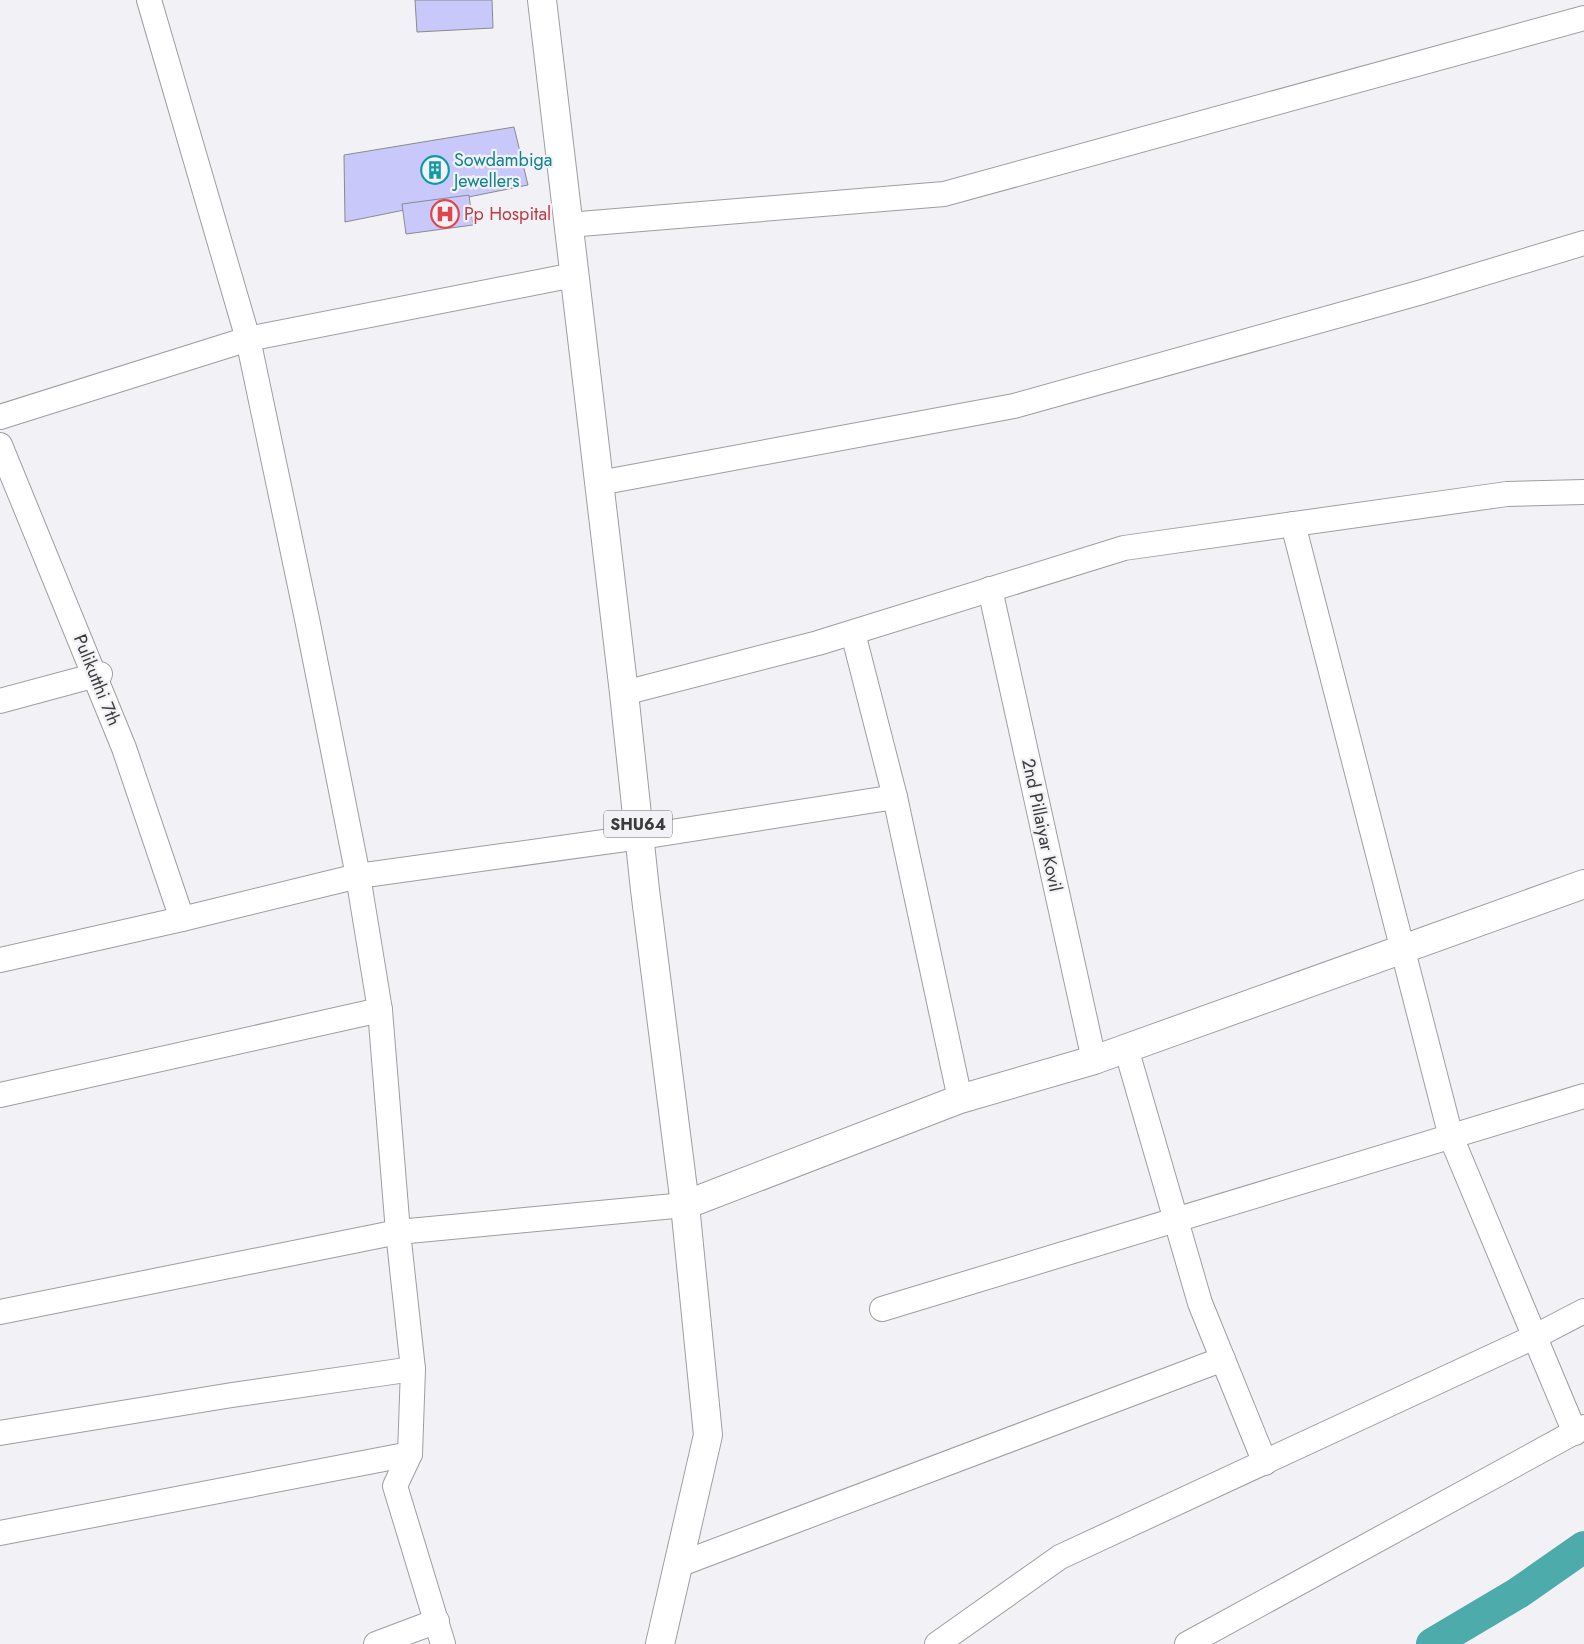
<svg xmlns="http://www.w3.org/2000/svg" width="1584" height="1644" font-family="Jost,sans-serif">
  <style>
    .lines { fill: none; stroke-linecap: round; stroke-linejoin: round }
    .canal { stroke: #4dabab; stroke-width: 32 }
    .building { fill: #c9c8fb; stroke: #8a8a8d }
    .street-casing { stroke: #9e9ea1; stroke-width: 26 }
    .secondary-casing { stroke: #9e9ea1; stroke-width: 30 }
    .primary-casing { stroke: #9e9ea1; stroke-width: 30 }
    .street { stroke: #fff; stroke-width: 24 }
    .secondary { stroke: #fff; stroke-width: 28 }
    .primary { stroke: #fff; stroke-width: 28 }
    .labels { text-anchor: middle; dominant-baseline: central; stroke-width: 4.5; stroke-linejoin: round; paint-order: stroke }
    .shield { fill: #f2f2f6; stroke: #727274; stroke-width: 1 }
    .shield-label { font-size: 16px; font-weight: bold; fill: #3b3b3c }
    .culture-label { font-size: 18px; fill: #0d838f; stroke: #f2f2f6; text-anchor: start }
    .health-label { font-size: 18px; fill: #be3a42; stroke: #f2f2f6; text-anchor: start }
    .street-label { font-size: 18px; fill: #3b3b3c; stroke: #f2f2f6 }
  </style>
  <rect width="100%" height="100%" fill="#f2f2f6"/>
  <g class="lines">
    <path class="canal" d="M 1432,1644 L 1518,1593 L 1584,1547"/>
  </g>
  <g class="building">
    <path d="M 415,0 L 492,0 L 493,28 L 417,32 Z"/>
    <path d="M 514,127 L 528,185 L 345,222 L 344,155 Z"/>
    <path d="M 469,195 L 473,225 L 406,234 L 402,204 Z"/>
  </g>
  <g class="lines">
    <defs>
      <g id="street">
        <path d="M 149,0 L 248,339 L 307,619 L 358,876 L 380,1010 L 398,1232 L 413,1369 L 410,1454 L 395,1486 L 443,1644"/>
        <path d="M 568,225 L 944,194 L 1584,18"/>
        <path d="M 0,417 L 248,339 L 574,275"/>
        <path d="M 0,445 L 124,748 L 182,919"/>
        <path d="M 599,483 L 1014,406 L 1422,292 L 1584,243"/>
        <path d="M 1293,524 L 1451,1137 L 1575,1433"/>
        <path d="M 990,589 L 1094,1060"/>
        <path d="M 853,633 L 895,797"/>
        <path d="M 624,693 L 818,643 L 1124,548 L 1507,494 L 1584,492"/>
        <path d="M 0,701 L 100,674"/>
        <path d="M 0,960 L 182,919 L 358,876 L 640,837 L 895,797 L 960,1099"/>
        <path d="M 1126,1048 L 1200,1303 L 1265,1463"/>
        <path d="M 0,1095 L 380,1010"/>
        <path d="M 882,1309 L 1584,1096"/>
        <path d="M 0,1312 L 398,1232 L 685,1205"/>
        <path d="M 0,1433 L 232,1395 L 413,1369"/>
        <path d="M 0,1533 L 410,1454"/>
        <path d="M 678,1565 L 1223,1359"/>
        <path d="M 376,1644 L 437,1621"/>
        <path d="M 937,1644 L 1060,1557 L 1534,1337 L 1584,1311"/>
        <path d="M 1187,1644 L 1584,1427"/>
      </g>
      <path id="secondary" d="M 685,1205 L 960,1099 L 1094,1060 L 1584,884"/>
      <path id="primary" d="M 542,0 L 624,693 L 645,890 L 685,1205 L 708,1435 L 660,1644"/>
    </defs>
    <use href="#street" class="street-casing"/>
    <use href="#secondary" class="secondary-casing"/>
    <use href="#primary" class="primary-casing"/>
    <use href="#street" class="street"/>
    <use href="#secondary" class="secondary"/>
    <use href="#primary" class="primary"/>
  </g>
  <defs>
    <symbol id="building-ring" viewBox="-11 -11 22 22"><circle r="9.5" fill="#f2f2f6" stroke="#0f9aa8" stroke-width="1.5"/><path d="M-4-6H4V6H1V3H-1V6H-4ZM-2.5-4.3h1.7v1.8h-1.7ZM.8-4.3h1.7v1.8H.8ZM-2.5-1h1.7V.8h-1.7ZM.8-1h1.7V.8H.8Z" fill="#0f9aa8"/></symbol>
    <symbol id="hospital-ring" viewBox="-11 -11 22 22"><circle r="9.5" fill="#f2f2f6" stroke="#e0444e" stroke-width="1.5"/><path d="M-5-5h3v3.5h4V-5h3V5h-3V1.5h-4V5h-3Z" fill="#e0444e"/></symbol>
  </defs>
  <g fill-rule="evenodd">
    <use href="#building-ring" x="419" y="154" width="32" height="32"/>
    <use href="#hospital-ring" x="429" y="198" width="32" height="32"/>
  </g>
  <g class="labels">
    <rect class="shield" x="604" y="810.5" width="68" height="27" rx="4"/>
    <g class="shield-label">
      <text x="638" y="824">SHU64</text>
    </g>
    <g class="culture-label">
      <text x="454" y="160">Sowdambiga<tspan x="454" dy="21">Jewellers</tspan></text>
    </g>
    <g class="health-label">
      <text x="464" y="214">Pp Hospital</text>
    </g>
    <g class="street-label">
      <text transform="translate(97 680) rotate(68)">Pulikutthi 7th</text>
      <text transform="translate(1042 825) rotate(78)">2nd Pillaiyar Kovil</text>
    </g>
  </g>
</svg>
